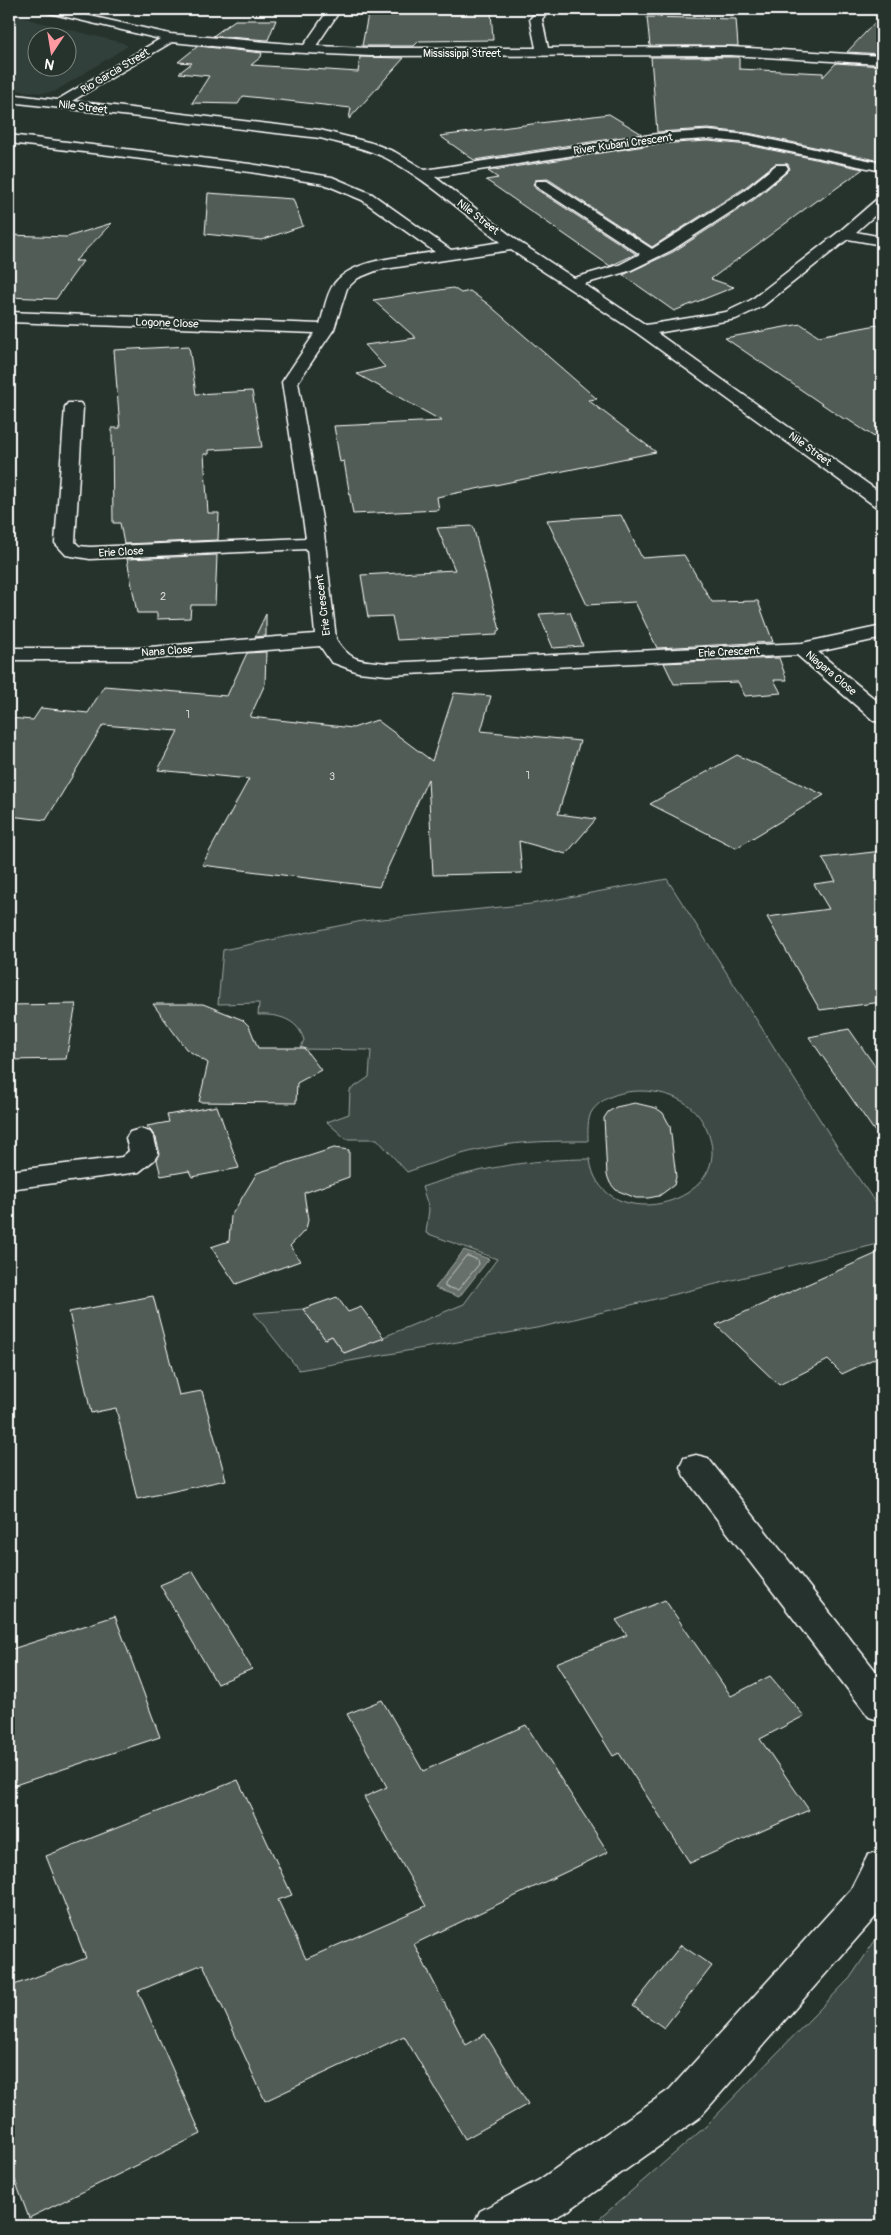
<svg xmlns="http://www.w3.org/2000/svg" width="891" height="2235" font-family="Pangolin,sans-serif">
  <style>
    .built { fill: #333f3a; fill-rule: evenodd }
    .green { fill: #3e4944; stroke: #9ea4a2 }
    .water { fill: #67706c; stroke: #a4a9a7 }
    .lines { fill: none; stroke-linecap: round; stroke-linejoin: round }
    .shore { stroke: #c2c6c4; stroke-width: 1 }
    .building { fill: #515c57; stroke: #fff }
    .minor-casing { stroke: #fff; stroke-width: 3 }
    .minor { fill: #26332d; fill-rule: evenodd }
    .labels { text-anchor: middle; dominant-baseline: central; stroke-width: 4; stroke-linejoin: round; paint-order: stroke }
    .far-street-label { font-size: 11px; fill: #fff; stroke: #26332d }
    .number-label { font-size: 11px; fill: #d4d6d5 }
  </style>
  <rect width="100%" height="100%" fill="#26332d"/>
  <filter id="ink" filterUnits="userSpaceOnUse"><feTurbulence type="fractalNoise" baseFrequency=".02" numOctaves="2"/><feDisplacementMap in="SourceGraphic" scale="10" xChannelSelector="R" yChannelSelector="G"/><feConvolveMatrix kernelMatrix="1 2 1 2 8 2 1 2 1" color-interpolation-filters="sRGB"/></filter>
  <g filter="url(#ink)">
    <path class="built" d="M 9,11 L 31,20 L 123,43 L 128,46 L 54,92 L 42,93 L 9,89 ZM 38,38 L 68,38 L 68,68 L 38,68 Z"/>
    <g class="green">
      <path d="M 667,879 L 845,1159 L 882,1212 L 882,1243 L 542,1327 L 299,1370 L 254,1313 L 303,1309 L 325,1339 L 332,1336 L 344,1353 L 464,1304 L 497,1259 L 426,1233 L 429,1209 L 422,1187 C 477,1168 532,1159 590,1159 C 598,1232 716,1210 712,1149 C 710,1130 698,1109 680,1100 C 656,1087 610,1086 592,1111 C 587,1119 588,1132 588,1141 C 556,1141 523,1141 492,1147 C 463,1152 435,1162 407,1172 L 377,1139 L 346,1139 L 327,1122 L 349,1114 L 350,1090 L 369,1077 L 371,1050 L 300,1049 L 304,1040 C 298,1019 278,1014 258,1015 L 259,1003 L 218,1004 L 223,950 L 362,921 L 531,904 Z"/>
      <path d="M 882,1930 L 882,2226 L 591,2226 L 705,2127 L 850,1978 Z"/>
    </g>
    <path class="water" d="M 464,1250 L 489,1259 L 459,1297 L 435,1288 Z"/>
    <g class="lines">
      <path class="shore" d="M 468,1256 L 478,1260 L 479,1264 L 458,1290 L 445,1287 L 445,1283 L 465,1257 Z"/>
    </g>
    <g class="building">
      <path d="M 369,9 L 491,11 L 493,40 L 419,41 L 414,46 L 362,46 Z"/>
      <path d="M 882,15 L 882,54 L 847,52 Z"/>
      <path d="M 647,17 L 736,19 L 738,46 L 650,46 Z"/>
      <path d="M 235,20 L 276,20 L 268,40 L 213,36 Z"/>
      <path d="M 198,46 L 262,53 L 261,57 L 251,65 L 358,72 L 360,57 L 404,58 L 349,119 L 351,108 L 243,96 L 238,104 L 192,103 L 209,76 L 179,73 L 192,63 L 178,62 Z"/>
      <path d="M 651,57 L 739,57 L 739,69 L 823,73 L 823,77 L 836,63 L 882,66 L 882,155 L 876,160 L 748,133 L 708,129 L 657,132 Z"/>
      <path d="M 609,114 L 642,134 L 474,160 L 440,136 Z"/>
      <path d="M 708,141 L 748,145 L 863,169 L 820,200 L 817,200 L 711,279 L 734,287 L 674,311 L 623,275 L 673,252 L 755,199 L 787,172 L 790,169 L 788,164 L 775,164 L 743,189 L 652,247 L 548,179 L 535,180 L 533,185 L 536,189 L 636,254 L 610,266 L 486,180 L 498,178 L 488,171 L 657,144 Z"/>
      <path d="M 208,193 L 293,199 L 303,226 L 261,240 L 205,234 Z"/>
      <path d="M 112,223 L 75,261 L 83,261 L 56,299 L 9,297 L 9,235 L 67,237 Z"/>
      <path d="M 453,288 L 461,293 L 470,291 L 488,304 L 597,399 L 588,400 L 656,452 L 437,497 L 439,510 L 353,514 L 344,461 L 340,462 L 334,426 L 442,421 L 357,374 L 385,367 L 365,345 L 416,338 L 373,300 Z"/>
      <path d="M 801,324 L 819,336 L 882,324 L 882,442 L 847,419 L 844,419 L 725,338 Z"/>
      <path d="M 189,346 L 196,394 L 252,391 L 262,447 L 209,450 L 209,454 L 204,454 L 208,513 L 219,513 L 218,540 L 124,544 L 120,523 L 113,523 L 112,428 L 120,428 L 114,350 Z"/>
      <path d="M 621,515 L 642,558 L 684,555 L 712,602 L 758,601 L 773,642 L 657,648 L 635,602 L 587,605 L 547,520 Z"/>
      <path d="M 473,526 L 500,630 L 497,631 L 497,635 L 397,640 L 392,616 L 368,617 L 361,575 L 455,570 L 437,528 Z"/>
      <path d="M 217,555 L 215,605 L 191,605 L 190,618 L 157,619 L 157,613 L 137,613 L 127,559 Z"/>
      <path d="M 570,612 L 583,646 L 553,648 L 539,614 Z"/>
      <path d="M 266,614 L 266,636 L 255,637 Z"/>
      <path d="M 266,652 L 265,684 L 250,717 L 353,728 L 377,720 L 432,761 L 454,693 L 491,696 L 481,731 L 580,741 L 558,814 L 596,819 L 566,854 L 519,841 L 522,873 L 433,875 L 428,779 L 379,887 L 202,865 L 249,779 L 158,770 L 178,731 L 103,725 L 46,820 L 9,816 L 9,718 L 33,720 L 41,708 L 88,713 L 104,686 L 227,696 L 247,653 Z"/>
      <path d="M 779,658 L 787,680 L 774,680 L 781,693 L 745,696 L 738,682 L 674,684 L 664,663 Z"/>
      <path d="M 737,755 L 824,795 L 736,848 L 650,804 Z"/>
      <path d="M 882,851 L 882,1002 L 820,1010 L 767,917 L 829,909 L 814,884 L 836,881 L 822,858 Z"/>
      <path d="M 76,1004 L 66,1059 L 9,1060 L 9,1005 Z"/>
      <path d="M 153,1004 L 203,1004 L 243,1020 L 249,1026 L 258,1048 L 304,1048 L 321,1070 L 297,1083 L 296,1103 L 199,1102 L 208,1063 L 186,1049 Z"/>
      <path d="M 849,1029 L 882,1076 L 882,1142 L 809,1037 Z"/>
      <path d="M 635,1103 L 656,1108 L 663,1113 L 670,1126 L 676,1177 L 674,1185 L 659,1196 L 648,1198 L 636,1198 L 616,1190 L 610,1183 L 607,1175 L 604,1118 L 608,1112 L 616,1107 Z"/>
      <path d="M 217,1106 L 239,1168 L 192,1177 L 189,1171 L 161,1176 L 157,1160 L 160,1154 L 156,1138 L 147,1126 L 169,1122 L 167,1115 Z"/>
      <path d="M 334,1148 L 349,1150 L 349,1177 L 304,1193 L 308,1220 L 306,1229 L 290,1246 L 300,1261 L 236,1284 L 211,1247 L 229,1241 L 231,1216 L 257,1173 Z"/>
      <path d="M 882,1251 L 882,1355 L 842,1374 L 828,1360 L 779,1385 L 716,1325 Z"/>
      <path d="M 153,1296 L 179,1395 L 202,1391 L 226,1480 L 137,1499 L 116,1408 L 91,1413 L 69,1312 Z"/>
      <path d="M 337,1297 L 348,1312 L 361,1307 L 384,1338 L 344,1353 L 332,1336 L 325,1339 L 303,1309 Z"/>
      <path d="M 193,1571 L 252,1669 L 217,1684 L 160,1585 Z"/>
      <path d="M 665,1600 L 731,1696 L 770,1676 L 804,1716 L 760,1739 L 809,1810 L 690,1863 L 619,1753 L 613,1756 L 556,1663 L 627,1635 L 616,1620 Z"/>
      <path d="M 115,1616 L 160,1737 L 9,1787 L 9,1650 Z"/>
      <path d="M 382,1700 L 423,1771 L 526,1725 L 608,1852 L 414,1944 L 466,2045 L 485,2034 L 528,2104 L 465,2139 L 404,2036 L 265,2101 L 203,1964 L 138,1991 L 201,2134 L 29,2218 L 9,2164 L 9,1987 L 86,1958 L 46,1856 L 238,1780 L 292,1895 L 278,1900 L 306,1959 L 426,1906 L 364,1797 L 387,1787 L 347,1714 Z"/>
      <path d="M 681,1945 L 712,1966 L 664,2028 L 633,2006 Z"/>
    </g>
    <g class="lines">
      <defs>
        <g id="minor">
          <path d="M 39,9 L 59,9 L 170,34 L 304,45 L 329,9 L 341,9 L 316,46 L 370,48 L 536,48 L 530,19 L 539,9 L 551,9 L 542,19 L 548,48 L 730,47 L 882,56 L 882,64 L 730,55 L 370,56 L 263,51 L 172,42 L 72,101 L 320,130 L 372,143 L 395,152 L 425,170 L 657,134 L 708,131 L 748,135 L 882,163 L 882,171 L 748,143 L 708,139 L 657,142 L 435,177 L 519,242 L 574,278 L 619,265 L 640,254 L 537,187 L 535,184 L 537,181 L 547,181 L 652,249 L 744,191 L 776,165 L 786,165 L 788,168 L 786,171 L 754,197 L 672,250 L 629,271 L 584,284 L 646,325 L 726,312 L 751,300 L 840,231 L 877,199 L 882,198 L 882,209 L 856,232 L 882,237 L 882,245 L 848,239 L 763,306 L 736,319 L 657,333 L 882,494 L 882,508 L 875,506 L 637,333 L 511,250 L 378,270 L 358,278 L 347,288 L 334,329 L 298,382 L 323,525 L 336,639 C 351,663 361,660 387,663 L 802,643 L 882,626 L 882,638 L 818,652 L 882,705 L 882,722 L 874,721 L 797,655 L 387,675 L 358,672 L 331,662 L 320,646 L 137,660 L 9,660 L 9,648 L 137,648 L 315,634 L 307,549 L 90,559 L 66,555 L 55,543 L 65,407 L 68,403 L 80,403 L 83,407 L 75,542 L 79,546 L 90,547 L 306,538 L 282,382 L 315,333 L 9,322 L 9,312 L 320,324 C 324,312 326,294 334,284 C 353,258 405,257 435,252 L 362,200 L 324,184 L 250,172 L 9,143 L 9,135 L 250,164 L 332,177 L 372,194 L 451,250 L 501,242 C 464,214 428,180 386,158 C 366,148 342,144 320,138 L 9,102 L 9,94 L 57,100 L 160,39 L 41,11 Z"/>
          <path d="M 140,1129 L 150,1132 L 154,1138 L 158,1154 L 154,1160 L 139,1172 L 9,1189 L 9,1171 L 122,1157 L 129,1151 L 126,1138 L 130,1132 Z"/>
          <path d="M 696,1455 L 708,1458 L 882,1679 L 882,1721 L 869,1717 L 684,1476 L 680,1467 L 684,1458 Z"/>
          <path d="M 882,1850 L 882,1906 L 879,1913 L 699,2118 L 569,2210 L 539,2226 L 473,2226 L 480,2211 L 539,2180 L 669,2090 L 851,1889 L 868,1855 Z"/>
        </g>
      </defs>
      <use href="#minor" class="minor-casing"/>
      <use href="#minor" class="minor"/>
    </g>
  </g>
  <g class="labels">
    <g class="far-street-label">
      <text x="462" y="53">Mississippi Street</text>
      <text transform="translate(115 71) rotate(-31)">Rio Garcia Street</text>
      <text transform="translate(83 107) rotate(7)">Nile Street</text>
      <text transform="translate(623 144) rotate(-8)">River Kubani Crescent</text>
      <text transform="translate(478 217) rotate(38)">Nile Street</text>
      <text transform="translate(167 323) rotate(2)">Logone Close</text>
      <text transform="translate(810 449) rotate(36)">Nile Street</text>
      <text transform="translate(121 552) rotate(-3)">Erie Close</text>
      <text transform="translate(323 605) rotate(-97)">Erie Crescent</text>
      <text transform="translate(167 651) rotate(-4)">Nana Close</text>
      <text transform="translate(729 652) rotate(-3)">Erie Crescent</text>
      <text transform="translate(831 673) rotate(40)">Niagara Close</text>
    </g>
    <g class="number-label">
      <text x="163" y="596">2</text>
      <text x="188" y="714">1</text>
      <text x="528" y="775">1</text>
      <text x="332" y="776">3</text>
    </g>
  </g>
  <rect width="891" height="2235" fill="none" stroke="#26332d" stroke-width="30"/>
  <rect x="15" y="15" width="861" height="2205" fill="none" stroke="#fff" stroke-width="2" filter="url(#ink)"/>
  <g transform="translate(52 52) rotate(192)"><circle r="24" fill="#26332d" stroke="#7d8581"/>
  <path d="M0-4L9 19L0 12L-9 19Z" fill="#ff9aa2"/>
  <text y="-8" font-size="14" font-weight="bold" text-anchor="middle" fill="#ffffff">N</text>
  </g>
</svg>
